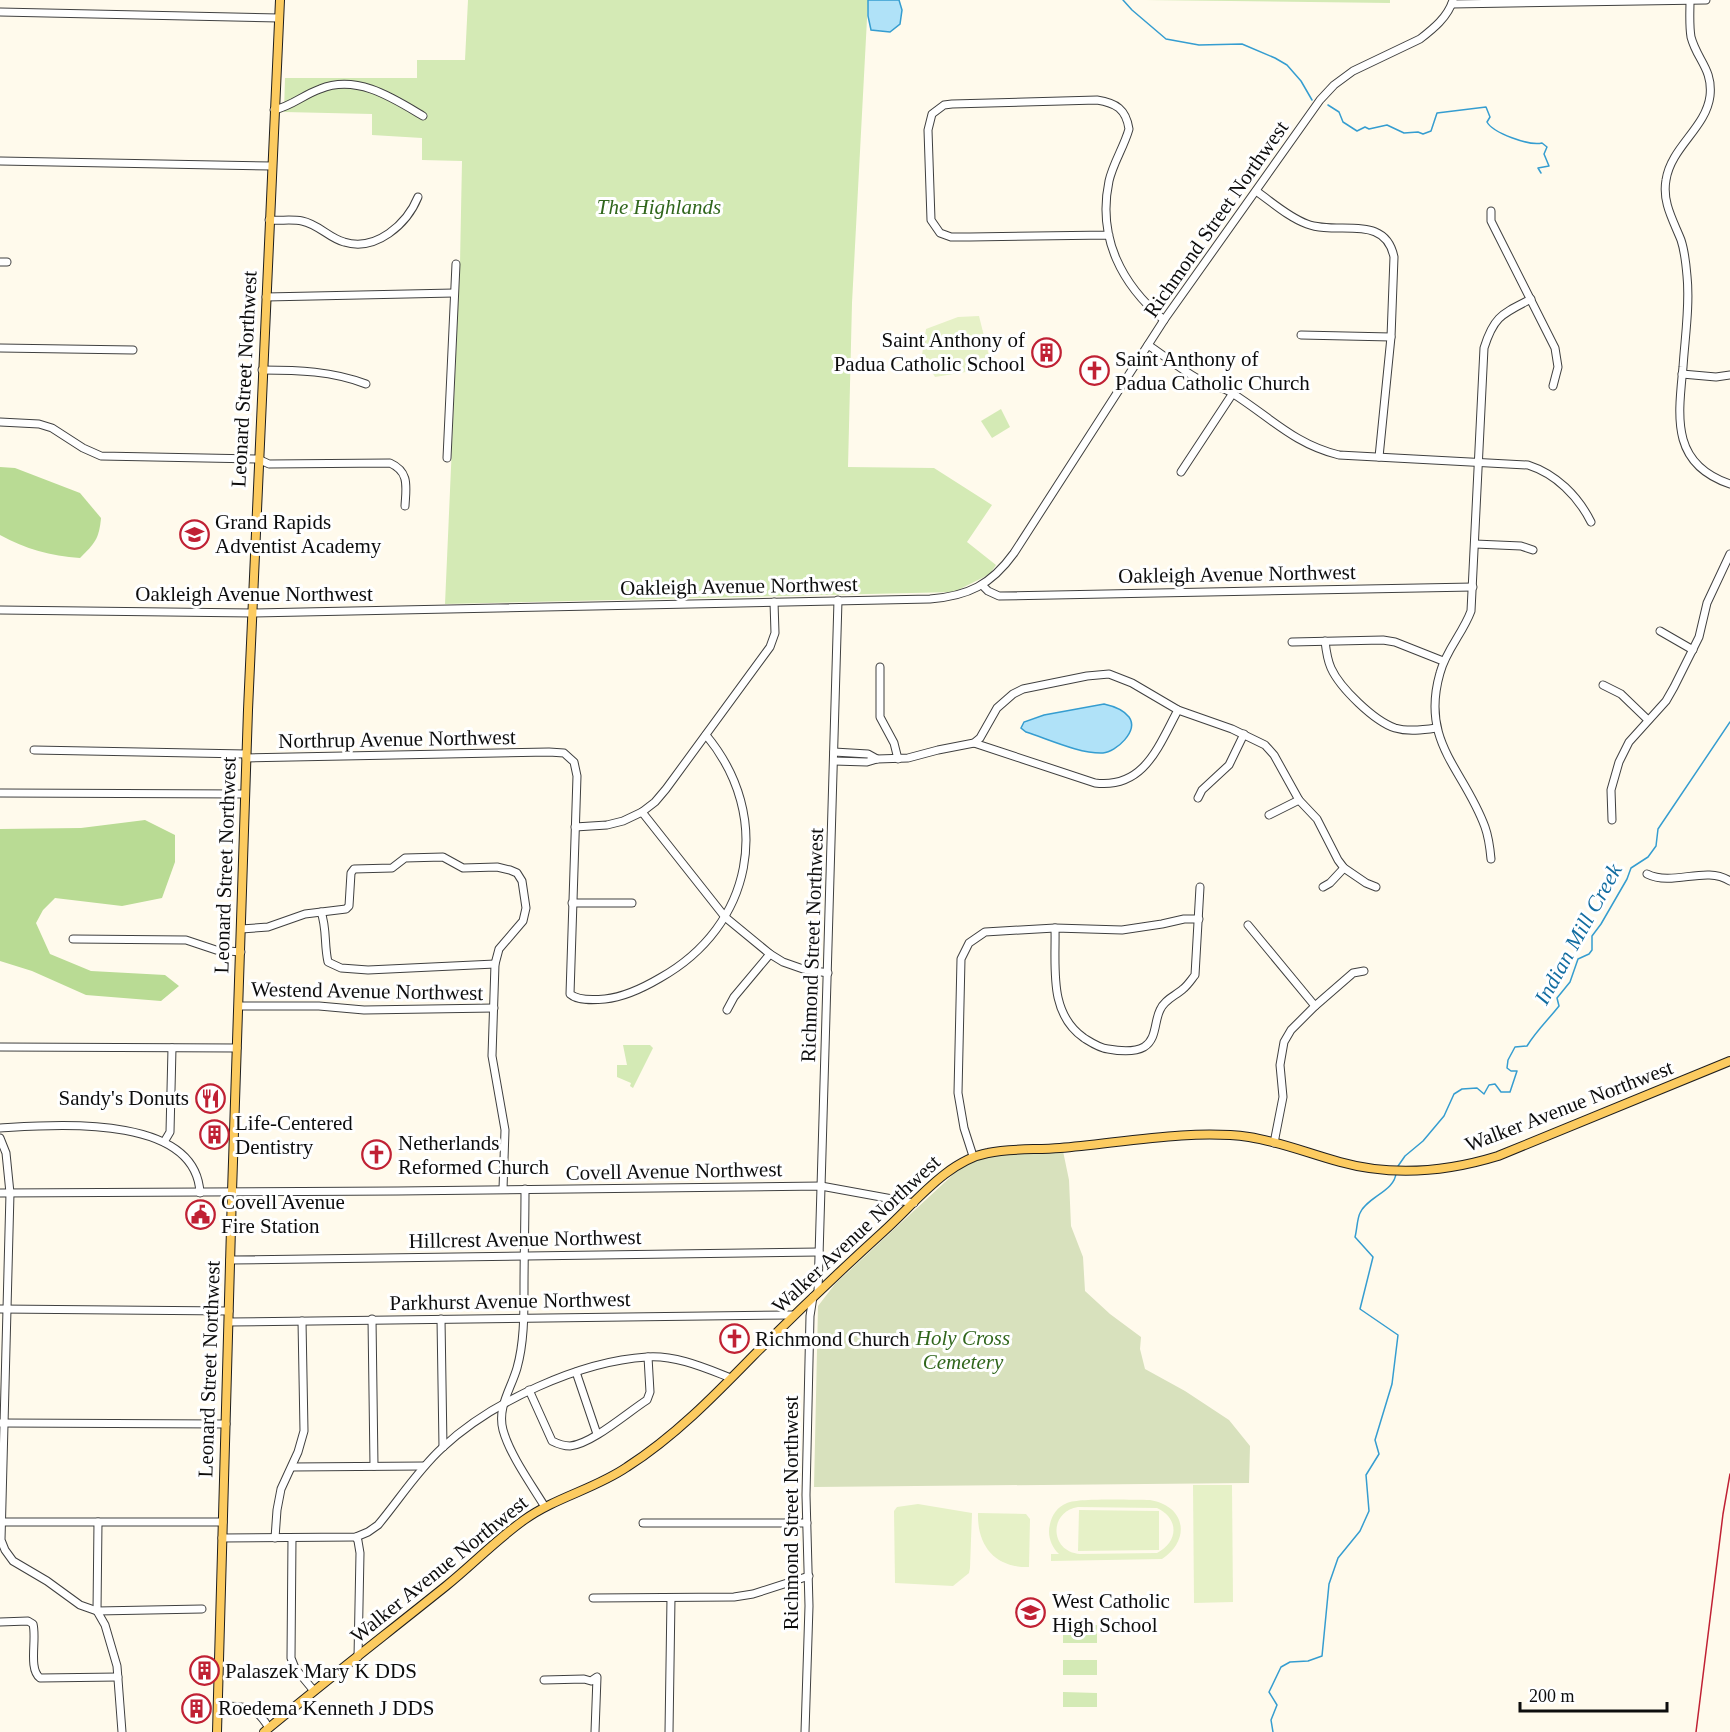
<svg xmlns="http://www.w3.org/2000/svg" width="1730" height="1732" font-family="'Times New Roman',serif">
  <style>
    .green { fill: #d4eab5 }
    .forest { fill: #b9db94 }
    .cemetery { fill: #d8e1bd }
    .pitch { fill: #e6f1c7; fill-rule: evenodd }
    .water { fill: #b0e2f8; stroke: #359dd0; stroke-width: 1.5 }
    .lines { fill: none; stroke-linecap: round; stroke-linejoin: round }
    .stream { stroke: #359dd0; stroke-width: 1.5 }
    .minor-casing { stroke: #404040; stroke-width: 9 }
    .major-casing { stroke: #1e1e1e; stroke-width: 10 }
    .minor { stroke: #fff; stroke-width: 7 }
    .major { stroke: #fccb60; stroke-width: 8 }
    .rail { stroke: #c02134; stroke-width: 1.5 }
    .labels { text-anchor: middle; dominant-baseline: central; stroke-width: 6; stroke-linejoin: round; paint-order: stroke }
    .park-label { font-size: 21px; font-style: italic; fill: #30661c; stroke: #fff }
    .street-label { font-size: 21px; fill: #0d0d0d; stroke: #fff }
    .poi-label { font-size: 21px; fill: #0d0d0d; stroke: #fff; text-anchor: start }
    .water-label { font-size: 22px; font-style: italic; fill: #136da1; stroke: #fff }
  </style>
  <rect width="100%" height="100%" fill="#fffaec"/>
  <g class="green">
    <path d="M 468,0 L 868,0 L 852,303 L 848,467 L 934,468 L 992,505 L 967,542 L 996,565 L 990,574 L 954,592 L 445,604 L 460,264 L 462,161 L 422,160 L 422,138 L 372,135 L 372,114 L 284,112 L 285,78 L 417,78 L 417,60 L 465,60 Z"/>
    <path d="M 1145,0 L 1390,0 L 1390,3 Z"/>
    <path d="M 1001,409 L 1010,427 L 992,438 L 981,421 Z"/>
    <path d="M 623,1045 L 650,1045 L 653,1048 L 633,1088 L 630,1086 L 631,1083 L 617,1077 L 617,1065 L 627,1065 Z"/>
    <rect x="1063" y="1625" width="34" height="18"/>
    <rect x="1063" y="1660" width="34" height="15"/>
    <path d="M 1063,1692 L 1097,1693 L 1097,1707 L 1063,1707 Z"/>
  </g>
  <g class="forest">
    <path d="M 0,467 L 15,468 L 80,493 L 101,518 C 99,539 95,543 80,558 C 50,556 26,549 0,535 Z"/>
    <path d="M 145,820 L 175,835 L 175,862 L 162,898 L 122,906 L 55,898 L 43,910 L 36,923 L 50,954 L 91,971 L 165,975 L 179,986 L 161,1001 L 86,995 L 32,971 L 0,961 L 0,829 L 81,828 Z"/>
  </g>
  <path class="cemetery" d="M 1063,1151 L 1069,1180 L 1071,1226 L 1083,1257 L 1085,1291 L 1110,1314 L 1141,1337 L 1140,1349 L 1145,1369 L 1185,1391 L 1229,1420 L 1250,1446 L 1249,1483 L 814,1487 L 818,1306 L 835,1284 L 958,1170 C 988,1150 1028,1152 1063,1151 Z"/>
  <g class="pitch">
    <path d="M 979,316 L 989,356 L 972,371 L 935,377 L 922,355 L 926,329 L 958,317 Z"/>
    <path d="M 1193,1485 L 1232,1485 L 1233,1602 L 1194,1603 Z"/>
    <path d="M 1150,1500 C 1186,1506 1191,1540 1162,1559 L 1051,1561 L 1051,1554 L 1059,1554 C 1051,1546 1047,1535 1050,1524 C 1052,1515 1057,1507 1067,1503 C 1079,1498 1133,1500 1150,1500 ZM 1078,1507 L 1157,1508 C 1180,1519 1178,1542 1157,1553 L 1080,1554 C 1050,1552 1048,1512 1078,1507 Z"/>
    <path d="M 918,1504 L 972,1513 L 970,1568 L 969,1573 L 953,1586 L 895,1583 L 894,1511 L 897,1507 Z"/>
    <path d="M 1079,1510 L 1159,1511 L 1159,1550 L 1078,1551 Z"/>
    <path d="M 978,1513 L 1026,1514 L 1030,1519 L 1029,1567 C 995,1568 977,1546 978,1513 Z"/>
  </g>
  <g class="water">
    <path d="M 868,0 L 899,0 L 902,10 L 900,24 L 890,32 L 871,30 L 868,16 Z"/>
    <path d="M 1104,704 C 1113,706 1123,709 1129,717 C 1139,731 1116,752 1103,753 C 1080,754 1048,739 1026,732 L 1021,728 L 1024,722 L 1044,715 Z"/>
  </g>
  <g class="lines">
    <g class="stream">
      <path d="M 1123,0 L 1132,10 L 1166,39 L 1199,45 L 1242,44 L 1275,58 L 1287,65 L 1301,81 L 1312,100"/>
      <path d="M 1328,105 L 1339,112 L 1343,122 L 1357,131 L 1365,127 L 1369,129 L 1387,125 L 1404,133 L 1418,132 L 1423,134 L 1431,131 L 1437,113 L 1486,107 L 1490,117 L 1487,122 C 1493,133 1529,146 1542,143 L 1547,147 L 1544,154 L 1549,166 L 1538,168 L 1541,173"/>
      <path d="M 1396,1169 L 1405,1156 L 1423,1141 L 1444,1116 L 1454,1094 L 1462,1089 L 1477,1088 L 1484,1094 L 1489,1085 L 1495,1084 L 1501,1092 L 1510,1092 L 1517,1071 L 1511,1071 L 1507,1068 L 1508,1060 L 1515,1047 L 1527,1046 C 1536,1031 1548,1020 1559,1006 L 1557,998 L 1570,982 L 1578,959 L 1589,954 L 1592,950 L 1592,936 L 1601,924 L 1627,879 L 1631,868 L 1648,857 L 1656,846 L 1658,829 L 1730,722"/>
      <path d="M 1273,1732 L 1271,1720 L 1277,1705 L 1269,1692 L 1281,1667 L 1290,1662 L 1308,1661 L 1322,1656 L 1329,1584 L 1338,1558 L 1360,1531 L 1369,1511 L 1366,1475 L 1379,1454 L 1375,1440 L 1392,1384 L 1398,1335 L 1360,1309 L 1373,1257 L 1355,1237 C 1357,1230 1357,1219 1360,1213 C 1367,1197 1395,1191 1396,1173"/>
    </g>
    <defs>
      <g id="minor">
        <path d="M 1690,0 C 1690,12 1689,25 1691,37 C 1697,60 1713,69 1710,96 C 1706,128 1671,147 1666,180 C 1662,202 1673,220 1681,240 C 1685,252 1686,264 1687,276 C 1690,305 1685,337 1683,367 C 1678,418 1671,464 1730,484"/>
        <path d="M 1452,4 L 1706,0"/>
        <path d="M 0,12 L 279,18"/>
        <path d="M 274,110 C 292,106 303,95 320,89 C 357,74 393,98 423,116"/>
        <path d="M 0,161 L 272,166"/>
        <path d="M 1256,191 C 1272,202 1288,217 1307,224 C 1338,236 1385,213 1394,257 L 1391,337 L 1379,457"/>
        <path d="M 1491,211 L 1491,221 L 1495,229 L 1555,348 L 1558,367 L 1553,386"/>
        <path d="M 269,220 C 280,221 292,219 302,221 C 318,224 329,238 344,242 C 376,252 407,224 418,197"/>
        <path d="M 1109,235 L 970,237 L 951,237 L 940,233 L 931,220 L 928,130 L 932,114 L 944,105 L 952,104 L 1097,100 C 1116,103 1126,109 1129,129 C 1124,147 1113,163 1109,181 C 1097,238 1122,285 1164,320"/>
        <path d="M 0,262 L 7,262"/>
        <path d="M 266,297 L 454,293"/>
        <path d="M 1301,335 L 1391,337"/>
        <path d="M 1148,345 C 1166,357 1184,372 1202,381 C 1212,386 1223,387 1232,393 C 1270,417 1294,444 1339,455 L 1528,465 C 1556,474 1578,496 1591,522"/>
        <path d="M 0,348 L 133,350"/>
        <path d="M 262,370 C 298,370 332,371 366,384"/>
        <path d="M 1682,374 L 1716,377 L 1730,375"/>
        <path d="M 0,422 L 39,424 L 52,428 L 83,448 L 101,456 L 258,459 L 269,464 L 390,463 C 410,472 406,487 405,506"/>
        <path d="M 447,458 L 456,264"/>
        <path d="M 1181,472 L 1233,393"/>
        <path d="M 1475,544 L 1521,546 L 1533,550"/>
        <path d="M 982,585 L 988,591 L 999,596 L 1473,587"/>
        <path d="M 0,610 L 252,613 L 930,599 C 968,596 991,585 1014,553 L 1164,320 L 1320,100 L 1334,85 L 1353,71 L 1420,39 C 1433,29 1448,17 1453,0"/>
        <path d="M 1660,631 L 1693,650"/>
        <path d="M 1325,641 C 1326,650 1327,659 1331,668 C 1340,688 1374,721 1395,728 C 1408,732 1423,730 1436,728"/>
        <path d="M 1292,642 L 1383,640 L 1395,642 L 1443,661"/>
        <path d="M 880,667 L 880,717 L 894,743 L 898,759"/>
        <path d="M 1603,685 L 1621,694 L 1648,720"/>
        <path d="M 974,743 L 1095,783 C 1144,789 1158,747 1178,710"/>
        <path d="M 34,750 L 246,754"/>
        <path d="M 834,752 L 868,754 L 877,759"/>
        <path d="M 246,758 L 549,752 L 564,753 L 574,762 L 577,776 L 570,994 C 578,1001 594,1000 605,999 C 625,997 643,988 660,978 C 753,926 774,817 706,735"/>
        <path d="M 834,761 L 867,762 L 877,759 L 908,758 L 938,750 L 974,743 L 980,738 L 997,708 L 1013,694 L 1023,689 L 1087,676 L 1109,674 L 1132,683 L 1178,710 L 1232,729 L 1265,745 L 1274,755 L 1299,800 L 1317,819 L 1338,860 L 1344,868 L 1366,883 L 1376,887"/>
        <path d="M 0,793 L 245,794"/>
        <path d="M 1198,798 L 1202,790 L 1229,765 L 1244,734"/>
        <path d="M 642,812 L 725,917 L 770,954 L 783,962 L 803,969 L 828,973"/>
        <path d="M 1269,815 L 1299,800"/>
        <path d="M 1612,820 L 1611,790 L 1619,762 L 1629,742 L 1666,701 L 1674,687 L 1699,637 L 1707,603 L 1730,554"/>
        <path d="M 575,827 L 607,825 L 623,821 L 642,812 L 655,802 L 666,789 L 770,647 L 775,633 L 774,602"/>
        <path d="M 1491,859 C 1490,848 1489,838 1485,827 C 1464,769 1420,743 1440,673 C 1446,650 1463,633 1471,611 L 1484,348 C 1494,316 1502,314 1531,299"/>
        <path d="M 1647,874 C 1674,887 1705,865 1730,881"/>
        <path d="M 1323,887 L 1330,883 L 1344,868"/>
        <path d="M 572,903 L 632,903"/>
        <path d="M 321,912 C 327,928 324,945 328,962 L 341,968 L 368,970 L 495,964"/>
        <path d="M 1248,925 L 1315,1006"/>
        <path d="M 1055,928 C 1056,967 1048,1013 1084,1038 C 1092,1043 1099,1048 1108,1049 C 1119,1051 1135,1052 1144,1047 C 1157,1039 1154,1022 1160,1010 C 1164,1000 1175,996 1183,989 C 1188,985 1191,980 1195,975 L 1200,887"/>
        <path d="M 241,929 L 268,927 L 305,914 L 346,909 L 349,906 L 351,873 L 354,869 L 392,868 L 405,858 L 443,857 L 463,868 L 497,867 L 510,870 L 517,873 L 522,881 L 526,908 L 523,921 L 499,949 L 495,964 L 492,1056 L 505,1130 L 503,1189"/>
        <path d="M 73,939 L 186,940 L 216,950 L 241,952"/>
        <path d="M 239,1006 L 319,1006 L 364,1010 L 494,1008"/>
        <path d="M 727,1010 L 734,997 L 770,954"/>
        <path d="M 0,1047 L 237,1048"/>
        <path d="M 0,1128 C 55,1125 196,1113 200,1193"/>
        <path d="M 0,1138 L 6,1153 L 10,1193 L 1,1540 L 5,1550 L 13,1561 L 47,1581 L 80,1605 L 97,1611 L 202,1609"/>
        <path d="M 164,1142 L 170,1132 L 172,1048"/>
        <path d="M 1274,1143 L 1283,1097 L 1280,1065 L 1284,1042 L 1291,1030 L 1315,1006 L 1353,973 L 1364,971"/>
        <path d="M 973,1156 L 964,1128 L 958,1093 L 961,959 L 969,943 L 985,932 L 1055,928 L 1122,930 L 1162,924 L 1184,919 L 1199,919"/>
        <path d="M 525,1189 C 525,1223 524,1256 524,1290 C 524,1316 524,1343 517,1368 C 511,1389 497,1407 503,1430 C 510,1455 531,1484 545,1507"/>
        <path d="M 0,1193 L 398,1191 L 821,1186 L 914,1203"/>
        <path d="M 230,1260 L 819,1252"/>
        <path d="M 818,1291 L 838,600"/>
        <path d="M 0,1309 L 229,1311"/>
        <path d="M 372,1319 L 374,1466"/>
        <path d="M 441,1319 L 443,1447"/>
        <path d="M 229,1322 L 792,1315"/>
        <path d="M 576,1372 L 597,1434"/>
        <path d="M 529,1390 L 552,1441 C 558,1444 563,1446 570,1446 C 592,1444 628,1412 647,1400 L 650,1392 L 648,1357"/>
        <path d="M 0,1423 L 226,1424"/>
        <path d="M 292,1467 L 424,1466"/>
        <path d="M 2,1522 L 223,1522"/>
        <path d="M 98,1522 L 97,1611 L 105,1625 L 117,1666 L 122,1732"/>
        <path d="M 643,1523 L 807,1523"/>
        <path d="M 356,1537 L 358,1541 L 360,1553 L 358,1657"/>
        <path d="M 222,1538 L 356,1537 L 368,1532 L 378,1525 C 399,1500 417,1471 442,1448 C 491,1402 580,1361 647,1357 C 676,1355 705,1368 731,1378"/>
        <path d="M 275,1538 L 277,1510 L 281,1489 L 298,1452 L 304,1431 L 302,1321"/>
        <path d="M 292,1538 L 291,1658 L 295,1668 L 314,1691"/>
        <path d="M 593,1598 L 734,1597 L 753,1594 L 809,1576"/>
        <path d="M 0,1622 L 28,1621 L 33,1624 C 37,1639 28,1669 40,1678 L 118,1677"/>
        <path d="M 544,1680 L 584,1679 L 591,1681 L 597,1677 L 595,1732"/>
        <path d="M 218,1706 C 245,1707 254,1703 269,1728"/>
        <path d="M 669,1732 L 671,1598"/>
        <path d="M 805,1732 L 809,1606 L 806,1495 L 810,1316 L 813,1297"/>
      </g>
      <g id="major">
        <path d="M 217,1732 L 232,1192 L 248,710 L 280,0"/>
        <path d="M 264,1732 C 324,1682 385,1635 446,1586 C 472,1565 496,1540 524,1520 C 556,1497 595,1489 627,1467 C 674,1437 714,1396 753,1356 C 796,1313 839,1272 884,1231 C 914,1204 948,1160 988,1153 C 1011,1148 1036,1150 1060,1148 C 1120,1143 1190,1129 1249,1137 C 1281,1142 1310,1154 1340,1162 C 1394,1177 1446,1172 1498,1156 L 1730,1061"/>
      </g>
    </defs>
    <use href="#minor" class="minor-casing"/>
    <use href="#major" class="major-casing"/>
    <use href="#minor" class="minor"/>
    <use href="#major" class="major"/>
    <path class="rail" d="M 1696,1732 L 1723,1514 L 1730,1474"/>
  </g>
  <defs>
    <symbol id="building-ring" viewBox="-11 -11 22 22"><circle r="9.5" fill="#fff" stroke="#c02134" stroke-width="1.5"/><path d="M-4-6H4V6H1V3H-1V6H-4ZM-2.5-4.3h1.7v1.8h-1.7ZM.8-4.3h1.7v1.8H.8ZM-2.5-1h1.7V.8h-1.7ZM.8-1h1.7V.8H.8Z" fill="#c02134"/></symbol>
    <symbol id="church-ring" viewBox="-11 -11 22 22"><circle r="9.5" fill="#fff" stroke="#c02134" stroke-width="1.5"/><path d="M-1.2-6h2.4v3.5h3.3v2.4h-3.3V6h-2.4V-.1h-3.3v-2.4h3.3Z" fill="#c02134"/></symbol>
    <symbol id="school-ring" viewBox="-11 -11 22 22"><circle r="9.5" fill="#fff" stroke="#c02134" stroke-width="1.5"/><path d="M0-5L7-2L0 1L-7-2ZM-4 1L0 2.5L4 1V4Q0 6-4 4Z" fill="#c02134"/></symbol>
    <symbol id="restaurant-ring" viewBox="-11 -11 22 22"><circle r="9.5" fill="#fff" stroke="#c02134" stroke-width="1.5"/><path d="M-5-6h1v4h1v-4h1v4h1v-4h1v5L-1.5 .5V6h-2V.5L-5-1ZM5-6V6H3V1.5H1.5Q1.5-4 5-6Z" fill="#c02134"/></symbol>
    <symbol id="civic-ring" viewBox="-11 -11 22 22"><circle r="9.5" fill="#fff" stroke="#c02134" stroke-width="1.5"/><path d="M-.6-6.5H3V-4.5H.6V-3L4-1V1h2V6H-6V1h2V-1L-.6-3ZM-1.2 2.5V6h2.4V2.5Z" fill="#c02134"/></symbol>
  </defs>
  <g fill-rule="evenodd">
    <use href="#building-ring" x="1030" y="336" width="33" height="33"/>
    <use href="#church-ring" x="1078" y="354" width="33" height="33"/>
    <use href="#school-ring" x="178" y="518" width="33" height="33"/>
    <use href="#restaurant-ring" x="194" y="1082" width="33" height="33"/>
    <use href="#building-ring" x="198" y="1118" width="33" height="33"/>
    <use href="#church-ring" x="360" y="1138" width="33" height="33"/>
    <use href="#civic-ring" x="184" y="1198" width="33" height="33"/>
    <use href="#church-ring" x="718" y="1322" width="33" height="33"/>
    <use href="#school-ring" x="1014" y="1596" width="33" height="33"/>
    <use href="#building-ring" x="188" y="1654" width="33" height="33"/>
    <use href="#building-ring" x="180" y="1692" width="33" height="33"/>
  </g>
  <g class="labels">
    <g class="park-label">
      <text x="659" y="207">The Highlands</text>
      <text x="963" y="1338">Holy Cross<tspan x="963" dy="24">Cemetery</tspan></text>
    </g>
    <g class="street-label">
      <text transform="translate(1216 219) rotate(-55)">Richmond Street Northwest</text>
      <text transform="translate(244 379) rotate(-87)">Leonard Street Northwest</text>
      <text transform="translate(1237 574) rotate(-1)">Oakleigh Avenue Northwest</text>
      <text transform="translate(739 586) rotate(-1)">Oakleigh Avenue Northwest</text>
      <text x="254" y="594">Oakleigh Avenue Northwest</text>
      <text transform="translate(397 739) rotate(-1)">Northrup Avenue Northwest</text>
      <text transform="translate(225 865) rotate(-88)">Leonard Street Northwest</text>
      <text transform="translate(812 945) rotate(-88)">Richmond Street Northwest</text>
      <text transform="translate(367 991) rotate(1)">Westend Avenue Northwest</text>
      <text transform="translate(1569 1106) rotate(-21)">Walker Avenue Northwest</text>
      <text transform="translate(674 1171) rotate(-1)">Covell Avenue Northwest</text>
      <text transform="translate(856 1234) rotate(-43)">Walker Avenue Northwest</text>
      <text transform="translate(525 1239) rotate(-1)">Hillcrest Avenue Northwest</text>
      <text transform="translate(510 1301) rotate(-1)">Parkhurst Avenue Northwest</text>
      <text transform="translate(209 1369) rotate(-88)">Leonard Street Northwest</text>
      <text transform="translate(791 1513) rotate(-90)">Richmond Street Northwest</text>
      <text transform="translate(439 1569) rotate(-39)">Walker Avenue Northwest</text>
    </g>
    <g class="poi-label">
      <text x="1025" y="340" text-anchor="end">Saint Anthony of<tspan x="1025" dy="24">Padua Catholic School</tspan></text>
      <text x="1115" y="359">Saint Anthony of<tspan x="1115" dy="24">Padua Catholic Church</tspan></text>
      <text x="215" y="522">Grand Rapids<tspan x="215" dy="24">Adventist Academy</tspan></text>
      <text x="189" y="1098" text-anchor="end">Sandy's Donuts</text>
      <text x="235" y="1123">Life-Centered<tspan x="235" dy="24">Dentistry</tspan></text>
      <text x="398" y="1143">Netherlands<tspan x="398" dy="24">Reformed Church</tspan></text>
      <text x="221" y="1202">Covell Avenue<tspan x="221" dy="24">Fire Station</tspan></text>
      <text x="755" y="1339">Richmond Church</text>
      <text x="1052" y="1601">West Catholic<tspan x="1052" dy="24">High School</tspan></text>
      <text x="225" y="1671">Palaszek Mary K DDS</text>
      <text x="218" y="1708">Roedema Kenneth J DDS</text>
    </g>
    <g class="water-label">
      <text transform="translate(1578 934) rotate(-61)">Indian Mill Creek</text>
    </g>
  </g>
  <path d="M1520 1702v9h147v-9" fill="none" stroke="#0d0d0d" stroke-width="3"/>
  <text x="1529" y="1702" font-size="18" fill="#0d0d0d" stroke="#ffffff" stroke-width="4.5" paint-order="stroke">200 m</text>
</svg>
